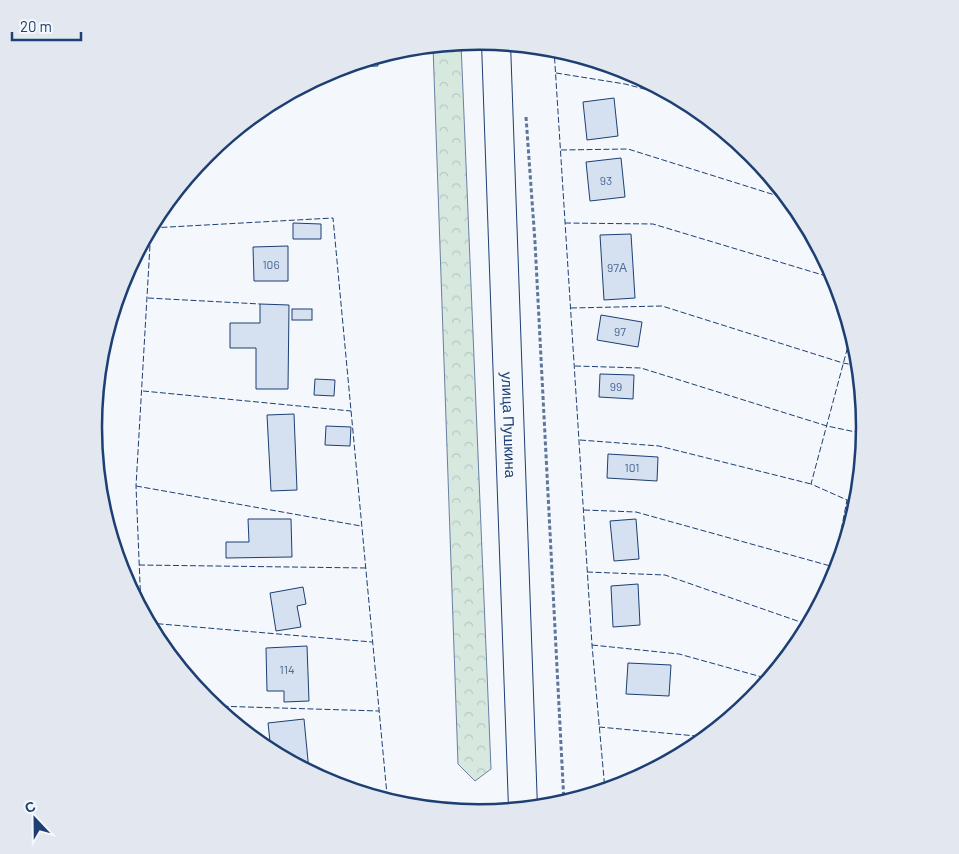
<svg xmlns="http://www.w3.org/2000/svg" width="959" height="854" font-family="Barlow,sans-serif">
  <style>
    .forest { fill: url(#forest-crowns); stroke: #687fa3 }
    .building { fill: #d5e0f0; stroke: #1d3f73 }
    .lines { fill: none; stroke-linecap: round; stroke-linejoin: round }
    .secondary-casing { stroke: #1d3f73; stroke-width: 30 }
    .path { stroke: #5e769c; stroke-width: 3; stroke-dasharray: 4 2.5; stroke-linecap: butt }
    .secondary { stroke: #f4f7fb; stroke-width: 28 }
    .fence { stroke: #1d3f73; stroke-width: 1; stroke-dasharray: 6 2.5; stroke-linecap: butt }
    .labels { text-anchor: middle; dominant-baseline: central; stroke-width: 4; stroke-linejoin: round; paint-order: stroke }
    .number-label { font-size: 12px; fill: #4b6792 }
    .street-label { font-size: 15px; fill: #1d3f73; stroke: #f4f7fb }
    .rim { fill: none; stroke: #1d3f73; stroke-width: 2.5 }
  </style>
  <defs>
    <pattern id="forest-crowns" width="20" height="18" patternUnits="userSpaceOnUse" patternTransform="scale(1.25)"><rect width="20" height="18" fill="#d7e8df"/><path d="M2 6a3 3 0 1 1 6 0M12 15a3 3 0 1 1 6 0" fill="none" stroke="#b8c8c3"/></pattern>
  </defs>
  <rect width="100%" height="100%" fill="#f4f7fb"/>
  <path class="forest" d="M 461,43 L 491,769 L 475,781 L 458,764 L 433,46 Z"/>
  <g class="building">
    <path d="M 377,57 L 378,66 L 343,67 Z"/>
    <path d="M 614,98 L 618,136 L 587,140 L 583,102 Z"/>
    <path d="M 621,158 L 625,197 L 590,201 L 586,162 Z"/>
    <path d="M 293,223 L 321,224 L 321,239 L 293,239 Z"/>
    <path d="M 631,234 L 635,298 L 604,300 L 600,235 Z"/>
    <path d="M 288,246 L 288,281 L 254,281 L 253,247 Z"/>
    <path d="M 260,304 L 289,305 L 288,389 L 256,389 L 256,348 L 230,348 L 230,323 L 260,323 Z"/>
    <rect x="292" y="309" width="20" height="11"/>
    <path d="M 601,315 L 642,322 L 638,347 L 597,340 Z"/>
    <path d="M 600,374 L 634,375 L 633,399 L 599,397 Z"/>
    <path d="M 315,379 L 335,380 L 334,396 L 314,395 Z"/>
    <path d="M 294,414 L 297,490 L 271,491 L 267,415 Z"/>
    <path d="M 326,426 L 351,427 L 350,446 L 325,445 Z"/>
    <path d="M 608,454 L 658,457 L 657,481 L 607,478 Z"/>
    <path d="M 248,519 L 291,519 L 292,557 L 226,558 L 226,542 L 249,542 Z"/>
    <path d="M 636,519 L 639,559 L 614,561 L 610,521 Z"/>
    <path d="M 638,584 L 640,625 L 613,627 L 611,586 Z"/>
    <path d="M 303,587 L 306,604 L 297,606 L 301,627 L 276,631 L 270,593 Z"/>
    <path d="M 307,646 L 309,701 L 284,702 L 284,691 L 267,691 L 266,648 Z"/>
    <path d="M 628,663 L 671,665 L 669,696 L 626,694 Z"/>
    <path d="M 304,719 L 309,771 L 271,751 L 268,723 Z"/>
  </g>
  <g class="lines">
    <defs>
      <g id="secondary">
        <path id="s1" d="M 496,43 L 523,808"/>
      </g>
    </defs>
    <use href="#secondary" class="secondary-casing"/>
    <path class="path" d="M 526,117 L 535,242 L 564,803"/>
    <use href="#secondary" class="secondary"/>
    <g class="fence">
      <path d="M 554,49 L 592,645 L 605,790"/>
      <path d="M 556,73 L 625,84 L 679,98"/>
      <path d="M 561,150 L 628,149 L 778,196"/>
      <path d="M 779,187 L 778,196 L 788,198"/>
      <path d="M 565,223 L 653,224 L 836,279"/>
      <path d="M 148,298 L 260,304"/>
      <path d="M 571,308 L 662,306 L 843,363 L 859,366"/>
      <path d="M 575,366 L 641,368 L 827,426 L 865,434"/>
      <path d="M 143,391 L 351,411"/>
      <path d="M 580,440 L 659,446 L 811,484"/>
      <path d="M 136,486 L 361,526"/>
      <path d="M 847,500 L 858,503"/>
      <path d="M 584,510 L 636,512 L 834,567"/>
      <path d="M 139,565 L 366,568"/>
      <path d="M 838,568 L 834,567 L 847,500 L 811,484 L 852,331"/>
      <path d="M 587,572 L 665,575 L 809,625"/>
      <path d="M 141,608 L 136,486 L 151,228 L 333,218 L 387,795 L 364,793"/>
      <path d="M 149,623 L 372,642"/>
      <path d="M 592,645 L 679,654 L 769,679"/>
      <path d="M 214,706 L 379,711"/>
      <path d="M 599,727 L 707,737"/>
    </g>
  </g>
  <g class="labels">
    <g class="number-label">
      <text x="606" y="180">93</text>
      <text x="271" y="264">106</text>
      <text x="617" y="267">97А</text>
      <text x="620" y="331">97</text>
      <text x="616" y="386">99</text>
      <text x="632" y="467">101</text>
      <text x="287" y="669">114</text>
    </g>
    <g class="street-label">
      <text stroke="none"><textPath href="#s1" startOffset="382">улица Пушкина</textPath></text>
    </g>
  </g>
  <path d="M0 0H959V854H0ZM102 427a377 377 0 1 1 754 0a377 377 0 1 1-754 0Z" fill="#e3e8f0" fill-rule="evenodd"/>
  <path class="rim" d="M102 427a377 377 0 1 1 754 0a377 377 0 1 1-754 0Z"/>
  <g transform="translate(35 819) rotate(338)" stroke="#f4f7fb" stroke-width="4" paint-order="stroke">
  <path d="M0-4L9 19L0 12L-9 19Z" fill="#1d3f73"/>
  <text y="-8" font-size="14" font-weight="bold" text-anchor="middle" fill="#1d3f73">С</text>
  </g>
  <path d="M12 32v8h69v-8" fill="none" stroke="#1d3f73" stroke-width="2.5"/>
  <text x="20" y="32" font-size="15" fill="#1d3f73" stroke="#f4f7fb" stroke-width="4" paint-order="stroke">20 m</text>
</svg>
